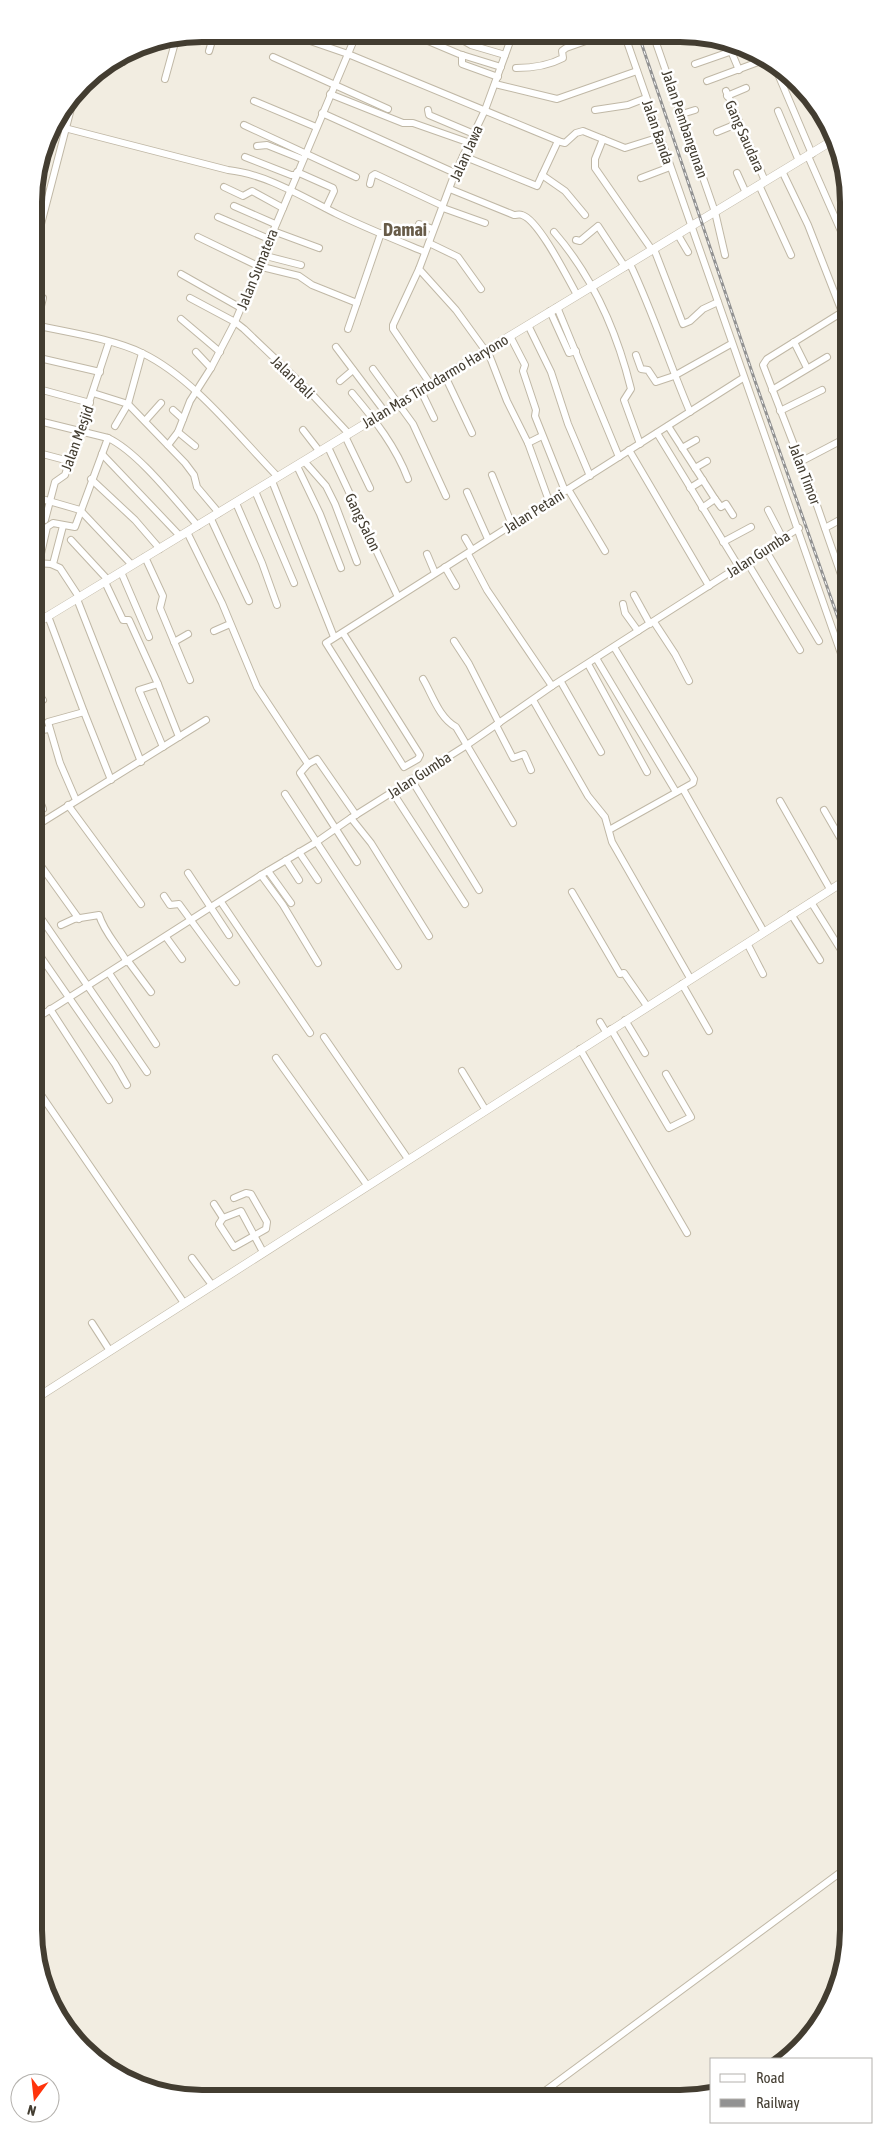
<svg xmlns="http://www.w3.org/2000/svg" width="883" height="2133" font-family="'Asap Condensed',sans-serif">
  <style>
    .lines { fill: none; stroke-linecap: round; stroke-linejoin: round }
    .minor-casing { stroke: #c0b8a6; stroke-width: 8 }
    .tertiary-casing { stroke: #c0b8a6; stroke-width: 9 }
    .minor { stroke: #fff; stroke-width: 6 }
    .tertiary { stroke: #fff; stroke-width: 8 }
    .rail-casing { stroke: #929292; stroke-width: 3 }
    .rail { stroke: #fff; stroke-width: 1; stroke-dasharray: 4; stroke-linecap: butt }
    .labels { text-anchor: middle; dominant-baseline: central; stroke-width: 5; stroke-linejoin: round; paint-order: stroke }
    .street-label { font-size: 15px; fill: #433d31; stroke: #fff }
    .quarter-label { font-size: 18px; font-weight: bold; fill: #675b48; stroke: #fff }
    .rim { fill: none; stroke: #433d31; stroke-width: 6 }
  </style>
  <rect width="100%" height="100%" fill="#f2ede1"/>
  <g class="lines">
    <defs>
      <g id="minor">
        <path d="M 290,34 L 348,54 L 561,142 L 565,143 L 576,133 L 583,131 L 625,148 L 660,137"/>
        <path d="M 414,35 L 459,54 L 501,67"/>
        <path d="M 503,36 L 511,39"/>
        <path d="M 512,36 L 485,110 L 455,173 L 419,269 L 456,310 L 490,357 L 507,401 L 528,443 L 549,501"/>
        <path d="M 625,36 L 845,665"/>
        <path d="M 457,37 L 471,45 L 505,55"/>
        <path d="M 654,37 L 715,212 L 725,255"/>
        <path d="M 656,42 L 670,37"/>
        <path d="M 209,51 L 214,34"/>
        <path d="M 731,51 L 739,70"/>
        <path d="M 462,55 L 462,64 L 498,77"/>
        <path d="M 273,57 L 388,109"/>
        <path d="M 123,62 L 125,54"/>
        <path d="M 695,64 L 738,49"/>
        <path d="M 775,67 L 812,154"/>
        <path d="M 516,68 C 533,68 548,66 563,58 L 562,51 L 566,48 L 600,36"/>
        <path d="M 165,79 L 176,39"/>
        <path d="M 707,81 L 761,61"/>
        <path d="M 783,83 L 795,79"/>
        <path d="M 495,84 L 557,99 L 637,71"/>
        <path d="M 726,91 L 765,181"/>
        <path d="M 330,94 L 403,123 L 413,123 L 470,143"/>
        <path d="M 727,96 L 746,88"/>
        <path d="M 254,101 L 316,127"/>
        <path d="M 428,110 L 429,115 L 474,134"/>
        <path d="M 595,110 L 628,105 L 646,98"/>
        <path d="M 778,111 L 799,161"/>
        <path d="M 322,113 L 455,173"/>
        <path d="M 682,114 L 695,110"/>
        <path d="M 53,125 L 228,170 C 266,174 303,197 337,214 C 366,228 396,240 425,252"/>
        <path d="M 244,125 L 356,177"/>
        <path d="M 717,132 L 739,123"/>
        <path d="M 603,139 L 595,159 L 595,168 L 652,250"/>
        <path d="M 257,146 L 267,145 L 302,159"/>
        <path d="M 463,156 L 537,186 L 558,141"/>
        <path d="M 808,156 L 844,238"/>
        <path d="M 245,157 L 291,175 L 296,175"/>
        <path d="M 782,171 L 808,225 L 842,312"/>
        <path d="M 297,172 L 333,188 L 334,191 L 326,208"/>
        <path d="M 737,173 L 746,193"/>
        <path d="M 542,175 L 565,191 L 585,215"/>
        <path d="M 641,178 L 670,167"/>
        <path d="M 370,184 L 372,176 L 375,174 L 443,206"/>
        <path d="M 759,185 L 791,255"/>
        <path d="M 224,187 L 243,196 L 252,191 L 283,208"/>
        <path d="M 450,189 L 514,215 C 517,215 519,214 522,215 C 539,220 568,279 577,295"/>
        <path d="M 234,206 L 275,224"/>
        <path d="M 443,208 L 485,223"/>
        <path d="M 218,217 L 269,239"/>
        <path d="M 419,224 L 433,229"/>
        <path d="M 40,228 L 74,97"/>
        <path d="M 273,231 L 319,248"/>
        <path d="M 554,232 C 593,277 617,332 631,389 L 624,400 L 640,444"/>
        <path d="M 678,235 L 688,252"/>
        <path d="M 198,237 L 258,266 L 299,276 L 312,285 L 357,303"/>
        <path d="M 576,240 L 580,241 L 598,226 L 625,267"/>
        <path d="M 429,243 L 458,257 L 481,289"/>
        <path d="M 654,249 L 683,324 L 690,321 L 703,309 L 718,302"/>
        <path d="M 262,255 L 301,265"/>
        <path d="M 630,264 C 653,312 669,363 690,412"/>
        <path d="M 419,269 L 393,325 L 393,329 L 431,385"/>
        <path d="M 181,274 L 241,308"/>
        <path d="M 34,294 L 43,298 L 35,330"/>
        <path d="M 190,298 L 235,322 L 244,329 L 309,391 L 349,434"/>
        <path d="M 557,307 L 619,457"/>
        <path d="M 550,311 L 569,353 L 576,351"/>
        <path d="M 844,311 L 767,359 L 763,365 L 813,494 L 845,586"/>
        <path d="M 181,319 L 220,352"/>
        <path d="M 35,325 C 70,333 110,338 142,353 C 194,378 238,436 278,477"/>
        <path d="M 528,325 L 551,372 L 568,424 L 590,476"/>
        <path d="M 348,329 L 381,233"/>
        <path d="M 510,336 L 525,365 L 523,371 L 536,410 L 535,416 L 565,491"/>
        <path d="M 794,342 L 807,368"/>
        <path d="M 336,347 L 385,412"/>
        <path d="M 196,352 L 211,368"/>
        <path d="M 636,355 L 641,369 L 648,370 L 656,382 L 674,376 L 731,344"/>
        <path d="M 35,357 L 100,372"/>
        <path d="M 373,369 L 413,424 L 446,496"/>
        <path d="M 445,376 L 472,433"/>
        <path d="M 340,381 L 353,370"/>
        <path d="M 35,388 L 90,403"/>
        <path d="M 772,390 L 827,357"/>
        <path d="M 421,391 L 434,418"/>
        <path d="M 93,393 L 128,404 L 185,463 L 194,475 L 197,487 L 219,513"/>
        <path d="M 352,393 C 375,420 396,447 408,479"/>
        <path d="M 843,403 L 844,402"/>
        <path d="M 173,410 L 183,419"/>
        <path d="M 780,411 L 822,390"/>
        <path d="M 35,420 L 108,438 L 75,527 L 53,523 L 47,527 L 35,580"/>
        <path d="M 145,421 L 161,403"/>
        <path d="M 115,426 L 128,404 L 142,353"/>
        <path d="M 668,426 L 715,499 L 702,508"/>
        <path d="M 303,430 L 320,452"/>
        <path d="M 178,432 L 195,446"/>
        <path d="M 657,433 L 739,567"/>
        <path d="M 345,436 L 370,488"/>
        <path d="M 108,438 C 138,452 175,500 198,526"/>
        <path d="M 528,443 L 542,436"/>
        <path d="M 168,445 L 178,432 L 190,401 L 211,368 L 235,322 L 356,35"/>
        <path d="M 328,447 L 398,597"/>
        <path d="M 682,448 L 696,440"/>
        <path d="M 629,450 L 709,586"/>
        <path d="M 35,452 L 69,461"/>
        <path d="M 102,454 L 180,536"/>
        <path d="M 304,461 L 326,486 L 335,504 L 357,562"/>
        <path d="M 800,462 L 844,439"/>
        <path d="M 297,466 L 320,514 L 341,568"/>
        <path d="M 695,468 L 707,461"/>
        <path d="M 492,475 L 512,525"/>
        <path d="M 91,479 L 135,520 L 160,549"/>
        <path d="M 272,481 L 334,637"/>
        <path d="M 690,488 L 703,480"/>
        <path d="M 568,489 L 605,551"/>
        <path d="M 255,491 L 294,583"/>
        <path d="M 467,492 L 488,539"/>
        <path d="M 35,497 L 80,510 L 132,565"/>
        <path d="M 715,499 L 721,507 L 726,504 L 733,515"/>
        <path d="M 236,503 L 262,563 L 277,605"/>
        <path d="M 768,510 L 782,537"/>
        <path d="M 35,519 L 45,520 L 55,482 L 65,475 L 109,342"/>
        <path d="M 211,519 L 249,601"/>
        <path d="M 825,528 L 845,517"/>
        <path d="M 187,532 L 222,603 L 257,687 L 308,764 L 300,773 L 357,862"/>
        <path d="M 465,538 L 472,550"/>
        <path d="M 71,540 L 108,580"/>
        <path d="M 723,542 L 751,527"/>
        <path d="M 765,549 L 819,641"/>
        <path d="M 427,554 L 435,573"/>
        <path d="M 468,554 L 487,590 L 552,686"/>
        <path d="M 145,557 L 163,596 L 160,608 L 190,680"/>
        <path d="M 747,562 L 800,650"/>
        <path d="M 36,563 L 51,564 L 60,568 L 79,597"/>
        <path d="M 53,564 L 63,526"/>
        <path d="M 445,567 L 456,586"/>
        <path d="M 121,572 L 149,637"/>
        <path d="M 105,582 L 123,620 L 129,620 L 158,684 L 139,690 L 163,747"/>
        <path d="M 634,595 L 650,624"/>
        <path d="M 77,599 L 141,762"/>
        <path d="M 623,604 L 625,613 L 638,631"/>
        <path d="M 48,616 L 84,712 L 48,722 L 60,763 L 76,800"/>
        <path d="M 654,622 L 675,654 L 689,681"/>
        <path d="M 214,631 L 230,624"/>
        <path d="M 343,633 L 420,755 L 418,759 L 404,767 L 326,643 L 743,378"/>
        <path d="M 454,641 L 469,664 L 499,723"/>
        <path d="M 174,642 L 188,634"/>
        <path d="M 596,658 L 676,792"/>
        <path d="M 588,664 L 647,772"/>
        <path d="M 423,679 C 432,694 439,718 456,727 L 513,823"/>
        <path d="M 561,682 L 601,752"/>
        <path d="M 158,684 L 179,737"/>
        <path d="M 533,700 L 588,796 L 605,817 L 612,842 L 690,978"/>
        <path d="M 36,703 L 43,700"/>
        <path d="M 84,712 L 111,780"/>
        <path d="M 496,725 L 513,758 L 524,754 L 531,770"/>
        <path d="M 36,731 L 49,729"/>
        <path d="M 308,764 L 317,759 L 356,815"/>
        <path d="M 411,779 L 479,890"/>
        <path d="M 683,789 L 764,932"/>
        <path d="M 36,791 L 43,809"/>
        <path d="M 393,793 L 465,904"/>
        <path d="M 285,794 L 398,966"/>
        <path d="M 780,801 L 830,889"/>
        <path d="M 68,805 L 141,904"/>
        <path d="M 824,810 L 846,848"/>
        <path d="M 351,818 L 371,843 L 429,936"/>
        <path d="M 36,826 L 206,720"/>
        <path d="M 609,830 L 693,783 L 694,779 L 614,647"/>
        <path d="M 299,852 L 318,880"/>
        <path d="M 36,859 L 79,919"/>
        <path d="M 286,860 L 299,880"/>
        <path d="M 268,871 L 291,903"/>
        <path d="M 188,873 L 229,935"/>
        <path d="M 261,875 L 283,905 L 318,963"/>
        <path d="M 572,892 L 620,974 L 624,973 L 647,1006"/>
        <path d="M 164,896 L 170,905 L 179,904 L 236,982"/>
        <path d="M 221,902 L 310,1033"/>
        <path d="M 811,902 L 846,958"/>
        <path d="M 36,911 L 147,1072"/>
        <path d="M 791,914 L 820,960"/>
        <path d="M 61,925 L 74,919 L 99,915 C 104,932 118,946 127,962"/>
        <path d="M 166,937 L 182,959"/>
        <path d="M 747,943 L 763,974"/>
        <path d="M 36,950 L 115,1064 L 127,1085"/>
        <path d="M 128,961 L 151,992"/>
        <path d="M 109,973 L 156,1044"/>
        <path d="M 682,984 L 709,1031"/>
        <path d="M 50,1009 L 109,1100"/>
        <path d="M 37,1018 L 261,875 L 315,843 L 351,818 L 467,745 L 552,686 L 799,528"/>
        <path d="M 625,1020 L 645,1053"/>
        <path d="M 600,1022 L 606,1032"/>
        <path d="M 611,1029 L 669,1128 L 691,1117 L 666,1074"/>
        <path d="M 324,1037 L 408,1159"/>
        <path d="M 580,1049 L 687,1233"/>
        <path d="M 276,1058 L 367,1185"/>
        <path d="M 462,1071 L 485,1109"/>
        <path d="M 37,1089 L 184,1303"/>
        <path d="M 214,1204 L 223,1218 L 241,1211 L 263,1252"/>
        <path d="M 223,1218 L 219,1224 L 234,1247 L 266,1229 L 267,1222 L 251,1194 L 246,1193 L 234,1198"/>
        <path d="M 192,1258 L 212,1285"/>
        <path d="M 92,1323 L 110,1351"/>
        <path d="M 541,2094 L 849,1866"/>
      </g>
      <g id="tertiary">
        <path d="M 35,624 L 835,139"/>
        <path d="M 38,1397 L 846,880"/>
      </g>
    </defs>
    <use href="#minor" class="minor-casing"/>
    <use href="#tertiary" class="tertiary-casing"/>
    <use href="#minor" class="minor"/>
    <use href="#tertiary" class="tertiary"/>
    <defs>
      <path id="rail" d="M 639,36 L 755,381 L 845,638"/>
    </defs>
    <use href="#rail" class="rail-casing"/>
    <use href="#rail" class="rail"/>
  </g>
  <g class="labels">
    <g class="street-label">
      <text transform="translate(685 124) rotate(71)">Jalan Pembangunan</text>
      <text transform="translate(658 132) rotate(71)">Jalan Banda</text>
      <text transform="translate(745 136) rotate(66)">Gang Saudara</text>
      <text transform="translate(466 153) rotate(-66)">Jalan Jawa</text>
      <text transform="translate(257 269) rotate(-68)">Jalan Sumatera</text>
      <text transform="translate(293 377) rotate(44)">Jalan Bali</text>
      <text transform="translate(435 381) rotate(-31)">Jalan Mas Tirtodarmo Haryono</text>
      <text transform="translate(77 438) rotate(-70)">Jalan Mesjid</text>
      <text transform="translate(805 474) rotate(69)">Jalan Timor</text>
      <text transform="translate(534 511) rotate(-32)">Jalan Petani</text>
      <text transform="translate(363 522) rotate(64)">Gang Salon</text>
      <text transform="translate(758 554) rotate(-33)">Jalan Gumba</text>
      <text transform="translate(419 775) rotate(-33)">Jalan Gumba</text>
    </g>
    <g class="quarter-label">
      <text x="405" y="229">Damai</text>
    </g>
  </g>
  <path d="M0 0H883V2133H0ZM202 42H680A160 160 0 0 1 840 202V1930A160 160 0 0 1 680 2090H202A160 160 0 0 1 42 1930V202A160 160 0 0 1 202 42Z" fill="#fff" fill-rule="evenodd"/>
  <path class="rim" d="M202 42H680A160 160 0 0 1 840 202V1930A160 160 0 0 1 680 2090H202A160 160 0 0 1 42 1930V202A160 160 0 0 1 202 42Z"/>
  <rect x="710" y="2058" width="162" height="65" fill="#ffffff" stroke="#b4b1ad"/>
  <rect x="720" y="2074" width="25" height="8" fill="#ffffff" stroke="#b4b1ad"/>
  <text x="756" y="2083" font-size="15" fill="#433d31">Road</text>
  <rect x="720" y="2099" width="25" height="8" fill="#929292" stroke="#b4b1ad"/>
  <text x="756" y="2108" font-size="15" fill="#433d31">Railway</text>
  <g transform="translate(35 2098) rotate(195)"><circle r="24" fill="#ffffff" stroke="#b4b1ad"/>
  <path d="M0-4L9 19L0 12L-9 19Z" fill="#ff330b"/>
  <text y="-8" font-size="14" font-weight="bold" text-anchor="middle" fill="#433d31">N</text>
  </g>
</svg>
